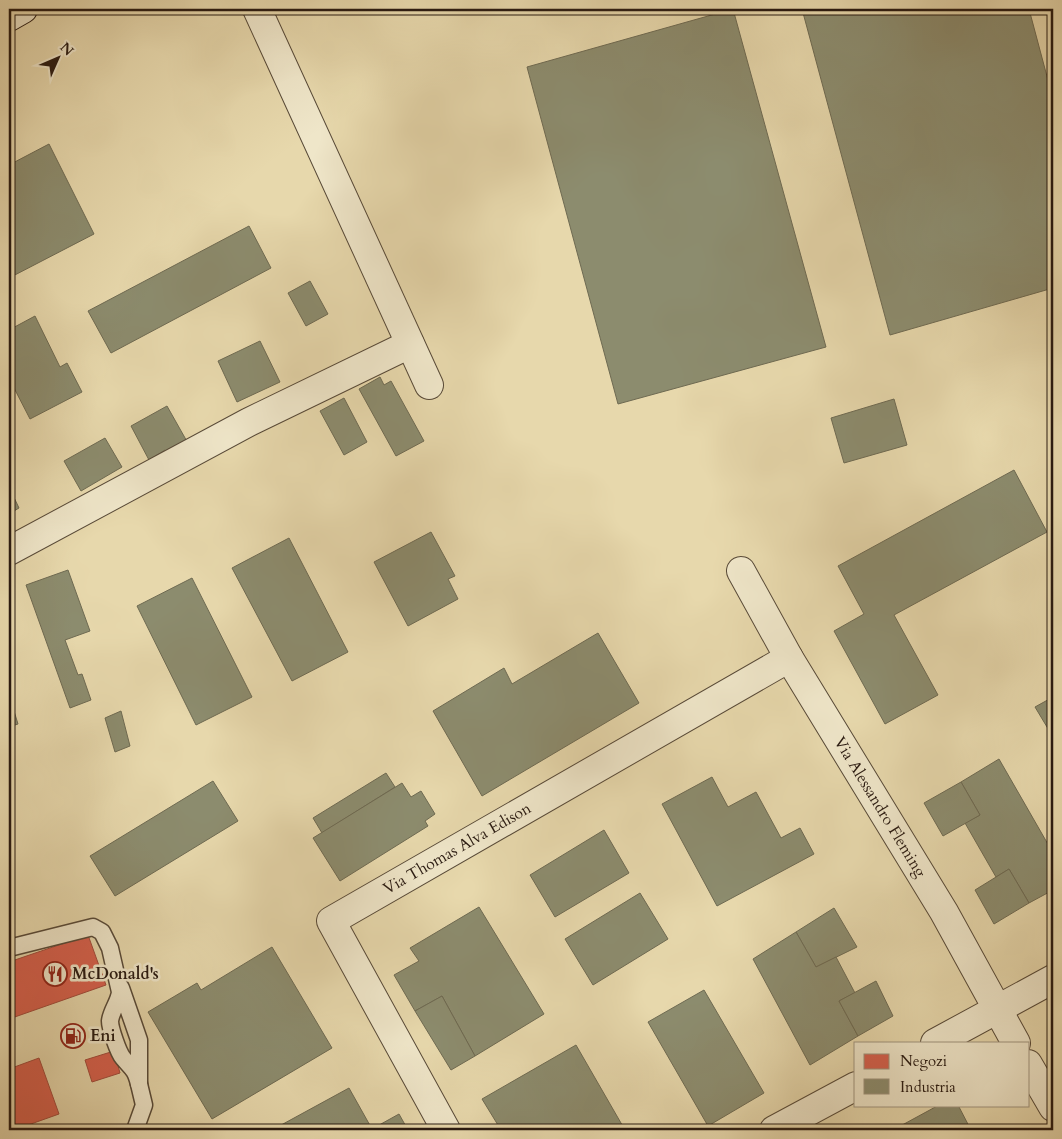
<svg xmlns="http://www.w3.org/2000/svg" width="1062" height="1139" font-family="Cardo,serif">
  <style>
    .shops { fill: #d6604d; stroke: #a24b3b }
    .industry { fill: #8c8c6e; stroke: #6e6a52 }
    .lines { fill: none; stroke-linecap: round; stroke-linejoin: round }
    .lane-casing { stroke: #584a38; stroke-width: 19 }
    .street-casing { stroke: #584a38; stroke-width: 30 }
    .secondary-casing { stroke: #291a11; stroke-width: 30 }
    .lane { stroke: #efe6c9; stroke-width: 16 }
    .street { stroke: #efe6c9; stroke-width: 28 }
    .secondary { stroke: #efe6c9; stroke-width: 28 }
    .labels { text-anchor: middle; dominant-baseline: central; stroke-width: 5; stroke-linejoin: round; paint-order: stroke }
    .street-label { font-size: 16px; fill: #291a11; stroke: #efe6c9 }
    .poi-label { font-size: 16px; font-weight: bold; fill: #291a11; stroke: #efe6c9; text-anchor: start }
  </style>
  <rect width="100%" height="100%" fill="#e7d8ac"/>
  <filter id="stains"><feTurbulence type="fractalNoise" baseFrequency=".004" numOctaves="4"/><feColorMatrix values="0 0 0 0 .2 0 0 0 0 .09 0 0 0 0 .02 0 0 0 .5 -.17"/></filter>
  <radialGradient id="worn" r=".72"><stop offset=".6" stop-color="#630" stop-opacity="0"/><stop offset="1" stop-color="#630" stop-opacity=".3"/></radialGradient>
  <g class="shops">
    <path d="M 88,935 L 106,985 L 9,1019 L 9,962 Z"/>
    <path d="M 114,1051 L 120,1073 L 92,1082 L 85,1060 Z"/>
    <path d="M 39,1058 L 59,1114 L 14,1130 L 9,1130 L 9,1069 Z"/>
  </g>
  <g class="industry">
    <path d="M 733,9 L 826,347 L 618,404 L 527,67 Z"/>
    <path d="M 802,9 L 1029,9 L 1053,99 L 1053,288 L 890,335 Z"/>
    <path d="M 49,144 L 94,234 L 9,278 L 9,165 Z"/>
    <path d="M 249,226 L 271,268 L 111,353 L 88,311 Z"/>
    <path d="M 310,281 L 328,314 L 306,326 L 288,293 Z"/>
    <path d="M 35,316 L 60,367 L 67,363 L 82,392 L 30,419 L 12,384 L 9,386 L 9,330 Z"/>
    <path d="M 260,341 L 280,382 L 237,402 L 218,361 Z"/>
    <path d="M 380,377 L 384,385 L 391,381 L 424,441 L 396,456 L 359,389 Z"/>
    <path d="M 344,398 L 367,442 L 344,455 L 320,411 Z"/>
    <path d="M 894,399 L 907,445 L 844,463 L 831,418 Z"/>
    <path d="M 167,406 L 189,445 L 169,456 L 165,450 L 149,460 L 131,426 Z"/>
    <path d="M 105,438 L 122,467 L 81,491 L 64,461 Z"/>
    <path d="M 1014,470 L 1047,532 L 894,615 L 938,695 L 885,724 L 834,631 L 864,614 L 838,566 Z"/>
    <path d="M 9,487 L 19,508 L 9,514 Z"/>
    <path d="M 431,532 L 455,576 L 448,579 L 458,599 L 408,626 L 374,562 Z"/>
    <path d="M 289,538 L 348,652 L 292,681 L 232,568 Z"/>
    <path d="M 68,570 L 90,631 L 65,640 L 78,675 L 82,674 L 91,700 L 70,708 L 26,585 Z"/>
    <path d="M 192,578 L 252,697 L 196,725 L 137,606 Z"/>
    <path d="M 598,633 L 639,703 L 482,796 L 433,711 L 504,668 L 512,684 Z"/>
    <path d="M 9,695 L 18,724 L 9,727 Z"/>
    <path d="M 1053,697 L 1053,737 L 1035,707 Z"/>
    <path d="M 121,711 L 130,746 L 115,752 L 105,718 Z"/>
    <path d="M 999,759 L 1053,853 L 1053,890 L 1029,903 L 1009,869 L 996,877 L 965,823 L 980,815 L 961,782 Z"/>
    <path d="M 386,773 L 395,787 L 322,833 L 313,818 Z"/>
    <path d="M 712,777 L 728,807 L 756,792 L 781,838 L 800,828 L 814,854 L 717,906 L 662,804 Z"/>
    <path d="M 213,781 L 238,821 L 115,896 L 90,856 Z"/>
    <path d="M 961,782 L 980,815 L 943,836 L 924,803 Z"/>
    <path d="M 402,783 L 411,797 L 421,791 L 435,814 L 425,821 L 428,826 L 340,881 L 313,838 Z"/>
    <path d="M 604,830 L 629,873 L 555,917 L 530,875 Z"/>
    <path d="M 1009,869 L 1029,903 L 994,924 L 975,890 Z"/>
    <path d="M 640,893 L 668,939 L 593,985 L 565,939 Z"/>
    <path d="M 479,907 L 544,1014 L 475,1056 L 442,996 L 415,1011 L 394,975 L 419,961 L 410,948 Z"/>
    <path d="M 834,908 L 857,947 L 816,967 L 796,932 Z"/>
    <path d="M 796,932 L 816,967 L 836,957 L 855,993 L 839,1001 L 858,1036 L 810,1065 L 753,959 Z"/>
    <path d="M 272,947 L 332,1048 L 212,1119 L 148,1012 L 197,983 L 201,990 Z"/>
    <path d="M 876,981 L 893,1016 L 858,1036 L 839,1001 Z"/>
    <path d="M 704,990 L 764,1093 L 708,1126 L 648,1022 Z"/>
    <path d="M 442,996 L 475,1056 L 451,1070 L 415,1011 Z"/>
    <path d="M 576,1045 L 625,1130 L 501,1130 L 482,1099 Z"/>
    <path d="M 349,1088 L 372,1129 L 399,1114 L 408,1130 L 272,1130 Z"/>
    <path d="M 939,1105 L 958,1105 L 971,1130 L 893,1130 Z"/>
  </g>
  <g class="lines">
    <defs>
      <g id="lane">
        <path d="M 9,948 L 93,927 L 102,932 L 110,948 L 120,992 C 119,1002 111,1011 110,1021 C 110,1028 118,1052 123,1058 C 132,1069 135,1068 139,1084"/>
        <path d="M 121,988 L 139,1040 L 139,1084 L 144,1105 L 135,1130"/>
      </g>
      <g id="street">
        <path d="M 257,9 L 429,385"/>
        <path d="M 9,551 L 249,422 L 410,344"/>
        <path id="s1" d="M 741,571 L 789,658 L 944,912 L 1016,1043"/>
        <path d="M 935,1043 L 1053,979"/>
        <path d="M 1028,1064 L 1053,1107"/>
        <path id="s2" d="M 446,1130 L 331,921 L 789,658"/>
        <path d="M 774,1130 L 856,1086"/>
      </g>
      <path id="secondary" d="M 9,17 L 23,9"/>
    </defs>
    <use href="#lane" class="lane-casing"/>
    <use href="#street" class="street-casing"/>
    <use href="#secondary" class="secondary-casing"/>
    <use href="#lane" class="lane"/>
    <use href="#street" class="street"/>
    <use href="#secondary" class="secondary"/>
  </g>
  <defs>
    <symbol id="restaurant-ring" viewBox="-11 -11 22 22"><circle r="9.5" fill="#efe6c9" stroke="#8f2418" stroke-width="1.5"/><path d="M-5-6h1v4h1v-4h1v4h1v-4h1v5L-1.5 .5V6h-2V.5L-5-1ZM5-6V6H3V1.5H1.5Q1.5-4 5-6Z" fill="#8f2418"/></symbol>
    <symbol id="fuel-ring" viewBox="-11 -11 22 22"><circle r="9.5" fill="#efe6c9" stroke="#8f2418" stroke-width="1.5"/><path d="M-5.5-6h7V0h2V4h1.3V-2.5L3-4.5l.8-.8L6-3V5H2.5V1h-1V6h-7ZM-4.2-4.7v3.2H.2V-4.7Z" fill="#8f2418"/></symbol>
  </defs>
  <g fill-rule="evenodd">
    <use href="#restaurant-ring" x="41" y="960" width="28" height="28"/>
    <use href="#fuel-ring" x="59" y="1022" width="28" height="28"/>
  </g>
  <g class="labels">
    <g class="street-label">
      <text stroke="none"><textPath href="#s1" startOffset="274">Via Alessandro Fleming</textPath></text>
      <text stroke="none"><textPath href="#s2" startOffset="384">Via Thomas Alva Edison</textPath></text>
    </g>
    <g class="poi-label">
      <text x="72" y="974">McDonald's</text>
      <text x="90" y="1036">Eni</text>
    </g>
  </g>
  <rect width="1062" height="1139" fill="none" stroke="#e7d8ac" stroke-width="30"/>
  <rect x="10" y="10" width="1042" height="1119" fill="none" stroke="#291a11" stroke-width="2.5"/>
  <rect x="15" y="15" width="1032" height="1109" fill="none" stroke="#291a11"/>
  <rect x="854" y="1042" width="175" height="65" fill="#efe6c9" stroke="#a0947f"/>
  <rect x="864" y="1054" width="25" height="15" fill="#d6604d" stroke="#a0947f"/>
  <text x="900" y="1066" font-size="15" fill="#291a11">Negozi</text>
  <rect x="864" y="1079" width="25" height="15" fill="#8c8c6e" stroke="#a0947f"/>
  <text x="900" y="1092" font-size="15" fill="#291a11">Industria</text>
  <g transform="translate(58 58) rotate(45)" stroke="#efe6c9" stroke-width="4" paint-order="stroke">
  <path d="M0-4L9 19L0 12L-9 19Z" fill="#291a11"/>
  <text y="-8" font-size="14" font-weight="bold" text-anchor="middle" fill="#291a11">N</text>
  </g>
  <rect width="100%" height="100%" filter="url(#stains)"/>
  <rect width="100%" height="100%" fill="url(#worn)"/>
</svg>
